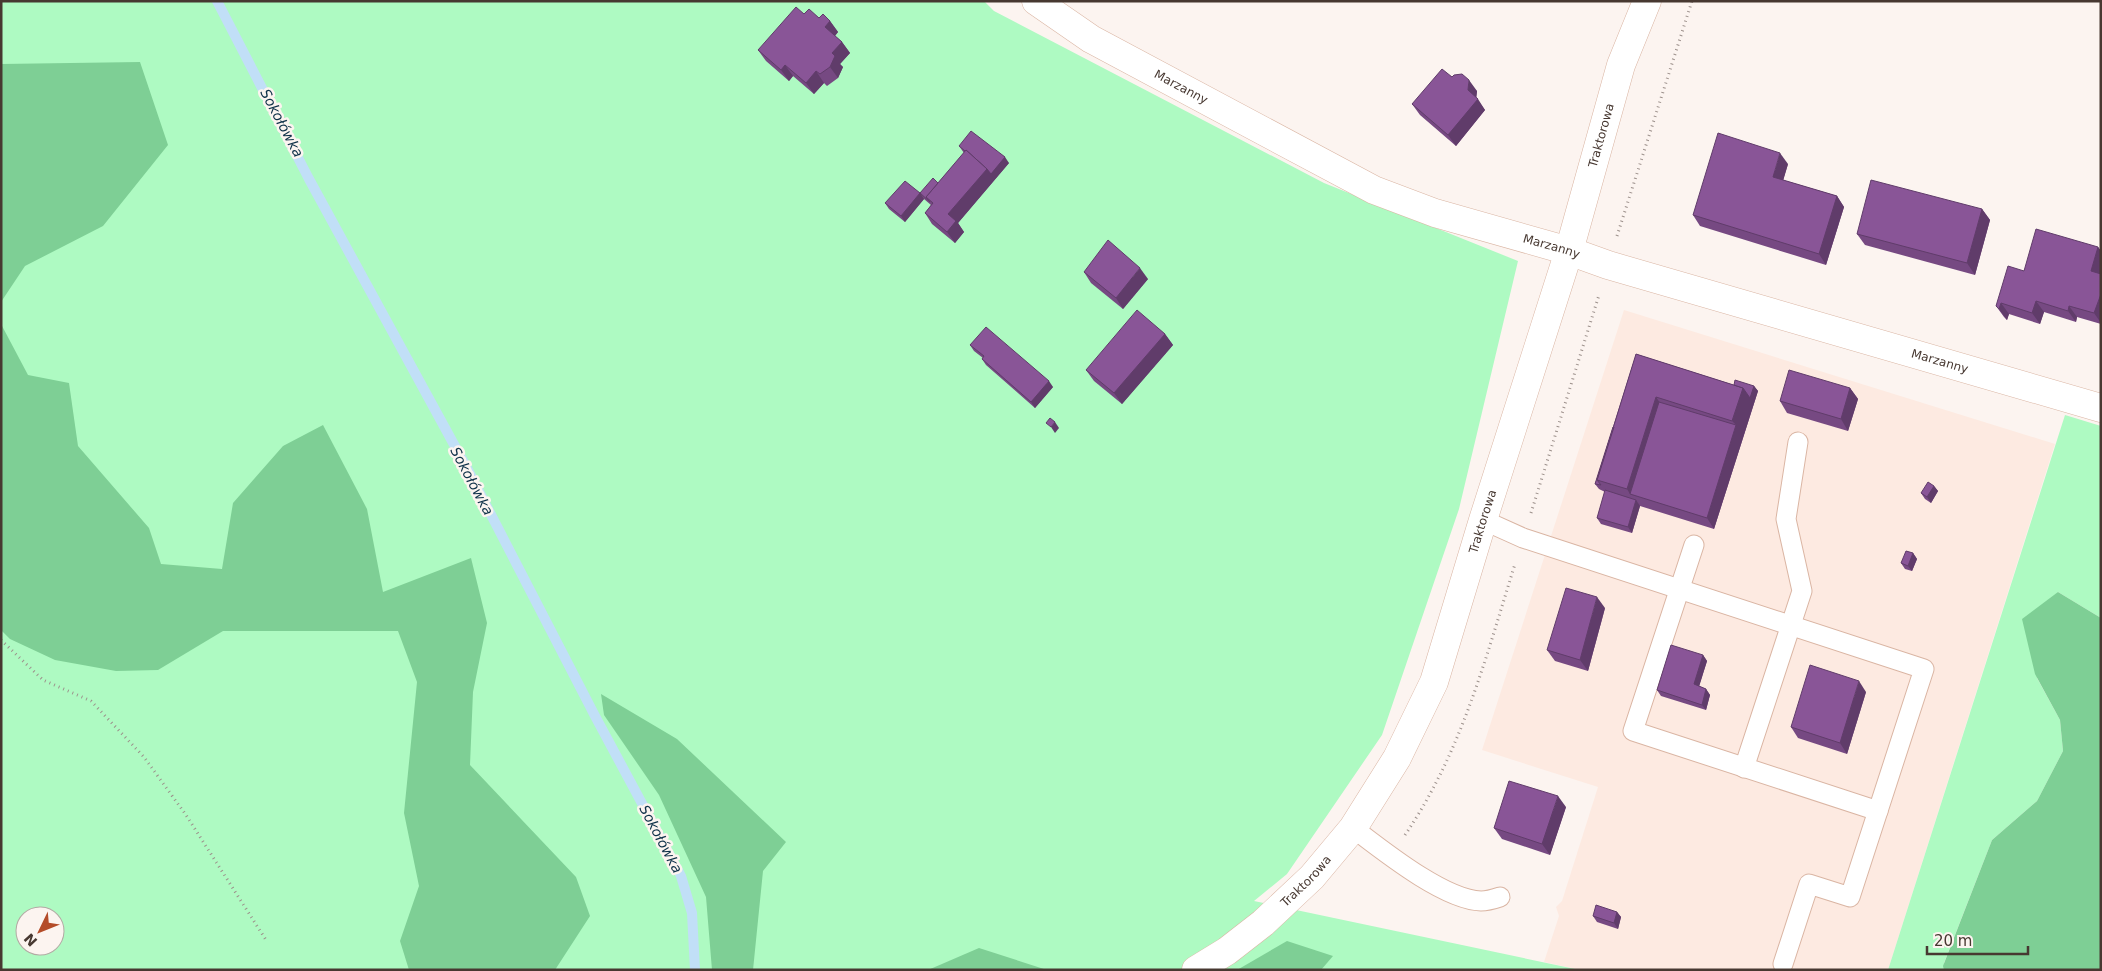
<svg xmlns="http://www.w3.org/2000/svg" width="2102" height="971" font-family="'DejaVu Sans',sans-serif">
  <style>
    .built { fill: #fdeae1 }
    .green { fill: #aefac2; fill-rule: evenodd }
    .forest { fill: #7ecf95 }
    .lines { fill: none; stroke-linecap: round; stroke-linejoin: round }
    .stream { stroke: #c1dff7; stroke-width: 10 }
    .lane-casing { stroke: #dab5a3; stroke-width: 21 }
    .street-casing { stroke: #dab5a3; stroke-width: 29 }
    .path { stroke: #9c908b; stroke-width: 3; stroke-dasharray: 1 4; stroke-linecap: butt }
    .lane { stroke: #fff; stroke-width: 19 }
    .street { stroke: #fff; stroke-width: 28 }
    .wall { fill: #764982 }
    .shaded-wall { fill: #603c6a }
    .building { fill: #895597; stroke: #603c6a }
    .labels { text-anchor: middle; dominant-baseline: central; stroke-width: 5; stroke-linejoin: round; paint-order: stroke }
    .street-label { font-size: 12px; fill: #473831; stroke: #fcf4f0 }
    .water-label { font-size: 14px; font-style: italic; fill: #0e3148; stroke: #fcf4f0 }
  </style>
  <rect width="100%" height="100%" fill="#fcf4f0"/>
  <path class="built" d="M 1624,310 L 2055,444 L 1888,970 L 1580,970 L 1544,962 L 1559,916 L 1556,907 L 1562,901 L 1598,787 L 1482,750 Z"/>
  <g class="green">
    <path d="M 1,1 L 984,1 L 994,11 L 1324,183 L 1518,261 L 1459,509 L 1382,735 L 1287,874 L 1254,901 L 1580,970 L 1,970 ZM 25,916 L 55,916 L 55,946 L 25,946 Z"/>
    <path d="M 2065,415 L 2101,426 L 2101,618 L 2058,592 L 2037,678 L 2060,720 L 2063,751 L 2037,801 L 1992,840 L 1944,963 L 1945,970 L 1888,970 Z"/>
  </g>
  <g class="forest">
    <path d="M 140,62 L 168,145 L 103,226 L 25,266 L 1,302 L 1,64 Z"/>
    <path d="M 1,324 L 28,375 L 69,383 L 78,446 L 149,528 L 161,564 L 222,569 L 233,503 L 283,446 L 323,425 L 367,509 L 383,592 L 471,558 L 487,623 L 473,692 L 470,765 L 576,877 L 590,916 L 555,970 L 409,970 L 400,941 L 419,886 L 404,813 L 417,682 L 398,631 L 223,631 L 158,670 L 116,671 L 55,660 L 10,639 L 1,630 Z"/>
    <path d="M 2058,592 L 2101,618 L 2101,970 L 1944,970 L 1943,966 L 1992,840 L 2037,801 L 2063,751 L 2060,720 L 2035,674 L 2022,619 Z"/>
    <path d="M 601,694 L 677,739 L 786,842 L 763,871 L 753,970 L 712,970 L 706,897 L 659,795 L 604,715 Z"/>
    <path d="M 1287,941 L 1333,956 L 1321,970 L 1237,970 Z"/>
    <path d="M 979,948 L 1047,970 L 928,970 Z"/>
  </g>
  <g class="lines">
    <path class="stream" d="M 217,1 L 309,179 L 469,472 L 595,716 L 681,876 L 692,913 L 695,970"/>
    <defs>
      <g id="lane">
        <path d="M 1483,520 L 1523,538 L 1924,669 L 1850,897 L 1809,884 L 1783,964"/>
        <path d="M 1694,545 L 1633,731 L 1878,811"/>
        <path d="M 1744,768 L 1802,591 L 1786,519 L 1798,442"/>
        <path d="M 1353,828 C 1382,850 1444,900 1481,901 C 1487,901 1494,899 1500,897"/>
      </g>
      <g id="street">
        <path id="s1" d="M 1036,1 L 1091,39 L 1374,190 L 1435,213 L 1569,251 L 1608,265 L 2101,408"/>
        <path id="s2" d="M 1196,970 L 1227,951 L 1263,923 L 1312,877 L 1353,828 L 1397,758 L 1434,682 L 1483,520 L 1569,251 L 1621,65 L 1647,1"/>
      </g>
    </defs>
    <use href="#lane" class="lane-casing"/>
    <use href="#street" class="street-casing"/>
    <g class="path">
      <path d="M 1617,236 L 1692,1"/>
      <path d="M 1531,513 L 1599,295"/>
      <path d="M 1,640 L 43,680 L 91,701 L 144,757 L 186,815 L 266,940"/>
      <path d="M 1405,835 C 1462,751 1485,660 1515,564"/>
    </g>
    <use href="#lane" class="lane"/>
    <use href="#street" class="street"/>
  </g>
  <g class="wall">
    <path d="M 804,14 L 830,21 L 838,32 L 835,36 L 842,42 L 850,53 L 840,64 L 843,67 L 838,78 L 827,86 L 824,83 L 814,94 L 793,76 L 789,81 L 766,61 L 758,50 Z"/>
    <path d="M 1452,77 L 1477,91 L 1476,98 L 1485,110 L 1456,146 L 1420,115 L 1412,104 Z"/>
    <path d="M 959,146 L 1009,163 L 958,223 L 964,232 L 955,243 L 932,224 L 925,213 L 931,205 L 924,199 L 905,222 L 889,209 L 885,203 L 920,193 L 938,183 L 964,153 Z"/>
    <path d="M 1788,164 L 1783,180 L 1837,196 L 1844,207 L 1826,265 L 1700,226 L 1693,215 Z"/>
    <path d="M 1982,209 L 1990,220 L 1975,275 L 1865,245 L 1857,234 Z"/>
    <path d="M 2098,247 L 2101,251 L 2101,324 L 2077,317 L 2076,322 L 2044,312 L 2040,324 L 2009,314 L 2007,320 L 2004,317 L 1996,306 L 2024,271 Z"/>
    <path d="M 1084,272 L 1148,279 L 1123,309 L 1091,283 Z"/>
    <path d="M 1165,334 L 1173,345 L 1122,404 L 1094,381 L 1086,370 Z"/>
    <path d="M 970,345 L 1053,387 L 1035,408 L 986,365 L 982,359 L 983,358 L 974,351 Z"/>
    <path d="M 1636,354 L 1734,385 L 1754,386 L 1758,391 L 1714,529 L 1640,506 L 1632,533 L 1601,524 L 1597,518 L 1605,492 L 1599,489 L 1595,484 Z"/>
    <path d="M 1850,388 L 1858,399 L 1848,431 L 1787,413 L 1780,401 Z"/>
    <path d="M 1934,486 L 1938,491 L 1931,503 L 1925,499 L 1921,493 Z"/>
    <path d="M 1913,553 L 1917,559 L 1912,571 L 1905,569 L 1901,563 Z"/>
    <path d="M 1605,608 L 1588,671 L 1555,661 L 1547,650 Z"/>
    <path d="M 1703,655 L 1707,661 L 1699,686 L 1706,689 L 1710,695 L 1706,710 L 1661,696 L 1657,690 Z"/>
    <path d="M 1866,692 L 1847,754 L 1798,738 L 1791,727 Z"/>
    <path d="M 1566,807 L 1550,855 L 1502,839 L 1494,828 Z"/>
    <path d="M 1617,912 L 1621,917 L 1618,929 L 1597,922 L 1593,916 Z"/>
  </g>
  <g class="shaded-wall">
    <path d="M 830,21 L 838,32 L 833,38 L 825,27 Z"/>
    <path d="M 842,42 L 850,53 L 840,64 L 843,67 L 838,78 L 830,67 L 832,53 Z"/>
    <path d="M 785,65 L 793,76 L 789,81 L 781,70 Z"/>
    <path d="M 816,71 L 824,83 L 814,94 L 806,83 Z"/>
    <path d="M 1469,80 L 1477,91 L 1476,101 L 1478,99 L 1485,110 L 1456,146 L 1448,135 L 1468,90 Z"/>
    <path d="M 1780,153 L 1788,164 L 1781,188 L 1773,177 Z"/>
    <path d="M 1005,157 L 1009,163 L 958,223 L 964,232 L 955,243 L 947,232 L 948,214 L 987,169 Z"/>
    <path d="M 920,193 L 924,199 L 905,222 L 901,216 Z"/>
    <path d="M 1837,196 L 1844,207 L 1826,265 L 1819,254 Z"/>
    <path d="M 1982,209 L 1990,220 L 1975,275 L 1967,263 Z"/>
    <path d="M 2098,247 L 2101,251 L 2101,276 L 2091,271 Z"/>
    <path d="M 1140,268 L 1148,279 L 1123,309 L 1116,298 Z"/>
    <path d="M 2101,294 L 2101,323 L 2094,313 Z"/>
    <path d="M 2036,301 L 2044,312 L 2040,324 L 2032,313 Z"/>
    <path d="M 2001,303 L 2009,314 L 2007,320 L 1999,309 Z"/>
    <path d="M 2069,306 L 2077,317 L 2076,322 L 2068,311 Z"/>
    <path d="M 1165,334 L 1173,345 L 1122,404 L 1114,393 Z"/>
    <path d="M 1049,381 L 1053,387 L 1035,408 L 1031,402 Z"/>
    <path d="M 1754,386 L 1758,391 L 1714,529 L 1707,518 L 1736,425 L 1732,421 L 1743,388 Z"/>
    <path d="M 1850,388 L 1858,399 L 1848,431 L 1841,419 Z"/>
    <path d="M 1656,397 L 1667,413 L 1630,494 L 1627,489 Z"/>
    <path d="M 1055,422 L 1059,428 L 1055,433 L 1051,427 Z"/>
    <path d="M 1934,486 L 1938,491 L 1931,503 L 1927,497 Z"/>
    <path d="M 1636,500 L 1640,506 L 1632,533 L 1628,527 Z"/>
    <path d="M 1913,553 L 1917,559 L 1912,571 L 1908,566 Z"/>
    <path d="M 1597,597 L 1605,608 L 1588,671 L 1580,660 Z"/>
    <path d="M 1703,655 L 1707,661 L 1698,690 L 1694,684 Z"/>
    <path d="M 1859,681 L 1866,692 L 1847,754 L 1840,743 Z"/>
    <path d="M 1706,689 L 1710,695 L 1706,710 L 1702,705 Z"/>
    <path d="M 1558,796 L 1566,807 L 1550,855 L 1542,844 Z"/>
    <path d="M 1617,912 L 1621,917 L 1618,929 L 1614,923 Z"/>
  </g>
  <g class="building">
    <path d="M 796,7 L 804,14 L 809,9 L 819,18 L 823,14 L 830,21 L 825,27 L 842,42 L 832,53 L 835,56 L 830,67 L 820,74 L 816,71 L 806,83 L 785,65 L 781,70 L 758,50 Z"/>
    <path d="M 1442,69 L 1452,77 L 1454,75 L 1462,74 L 1469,80 L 1468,90 L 1478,99 L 1448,135 L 1412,104 Z"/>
    <path d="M 971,131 L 1005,157 L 991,174 L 987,169 L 966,150 L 965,151 L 959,146 Z"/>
    <path d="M 1718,133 L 1780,153 L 1773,177 L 1837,196 L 1819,254 L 1693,215 Z"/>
    <path d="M 966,150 L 987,169 L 948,214 L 956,221 L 947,232 L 925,213 L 933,203 L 926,197 Z"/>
    <path d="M 933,178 L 938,183 L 926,197 L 930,202 L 920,193 Z"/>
    <path d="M 1871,180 L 1982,209 L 1967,263 L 1857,234 Z"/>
    <path d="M 905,181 L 920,193 L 901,216 L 885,203 Z"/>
    <path d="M 2036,229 L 2098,247 L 2091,271 L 2101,274 L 2101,294 L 2094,313 L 2069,306 L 2068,311 L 2036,301 L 2032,313 L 2001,303 L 1999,309 L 1996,306 L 2008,266 L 2024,271 Z"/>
    <path d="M 1108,240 L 1140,268 L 1116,298 L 1084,272 Z"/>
    <path d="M 1137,310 L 1165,334 L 1114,393 L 1086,370 Z"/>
    <path d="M 986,327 L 1049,381 L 1031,402 L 982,359 L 984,356 L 970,345 Z"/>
    <path d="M 1636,354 L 1743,388 L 1732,421 L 1656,397 L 1627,489 L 1597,480 Z"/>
    <path d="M 1789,370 L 1850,388 L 1841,419 L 1780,401 Z"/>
    <path d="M 1735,380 L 1754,386 L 1750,398 L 1743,388 L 1734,385 Z"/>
    <path d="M 1659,402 L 1736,425 L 1707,518 L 1630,494 Z"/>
    <path d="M 1050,418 L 1055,422 L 1051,427 L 1046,423 Z"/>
    <path d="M 1613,427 L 1614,427 L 1597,480 L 1601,485 L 1595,484 Z"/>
    <path d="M 1928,482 L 1934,486 L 1927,497 L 1921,493 Z"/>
    <path d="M 1605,490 L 1636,500 L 1628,527 L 1597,518 Z"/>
    <path d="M 1906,551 L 1913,553 L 1908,566 L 1901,563 Z"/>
    <path d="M 1566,588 L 1597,597 L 1580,660 L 1547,650 Z"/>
    <path d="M 1671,645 L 1703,655 L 1694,684 L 1706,689 L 1702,705 L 1657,690 Z"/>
    <path d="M 1810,665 L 1859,681 L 1840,743 L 1791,727 Z"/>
    <path d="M 1509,781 L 1558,796 L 1542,844 L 1494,828 Z"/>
    <path d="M 1596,905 L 1617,912 L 1614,923 L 1593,916 Z"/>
  </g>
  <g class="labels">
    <g class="street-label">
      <text stroke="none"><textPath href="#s1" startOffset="169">Marzanny</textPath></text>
      <text stroke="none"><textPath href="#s2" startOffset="952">Traktorowa</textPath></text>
      <text stroke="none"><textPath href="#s1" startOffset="574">Marzanny</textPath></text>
      <text stroke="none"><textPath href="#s1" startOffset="979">Marzanny</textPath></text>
      <text stroke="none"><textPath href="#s2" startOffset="548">Traktorowa</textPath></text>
      <text stroke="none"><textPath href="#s2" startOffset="142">Traktorowa</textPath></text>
    </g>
    <g class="water-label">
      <text transform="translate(282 123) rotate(62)">Sokołówka</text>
      <text transform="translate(472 481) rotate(62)">Sokołówka</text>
      <text transform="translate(661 839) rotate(62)">Sokołówka</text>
    </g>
  </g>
  <rect width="2102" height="971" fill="none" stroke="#473831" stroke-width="5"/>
  <g transform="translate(40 931) rotate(227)"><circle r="24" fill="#fcf4f0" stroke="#b4a9a4"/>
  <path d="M0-4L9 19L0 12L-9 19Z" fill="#b44c29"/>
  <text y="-8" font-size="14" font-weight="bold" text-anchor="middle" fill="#473831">N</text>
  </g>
  <path d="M1927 946v8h101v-8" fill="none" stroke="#473831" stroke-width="2.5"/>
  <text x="1934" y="946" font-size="15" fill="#473831" stroke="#fcf4f0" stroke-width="4" paint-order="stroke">20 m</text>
</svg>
